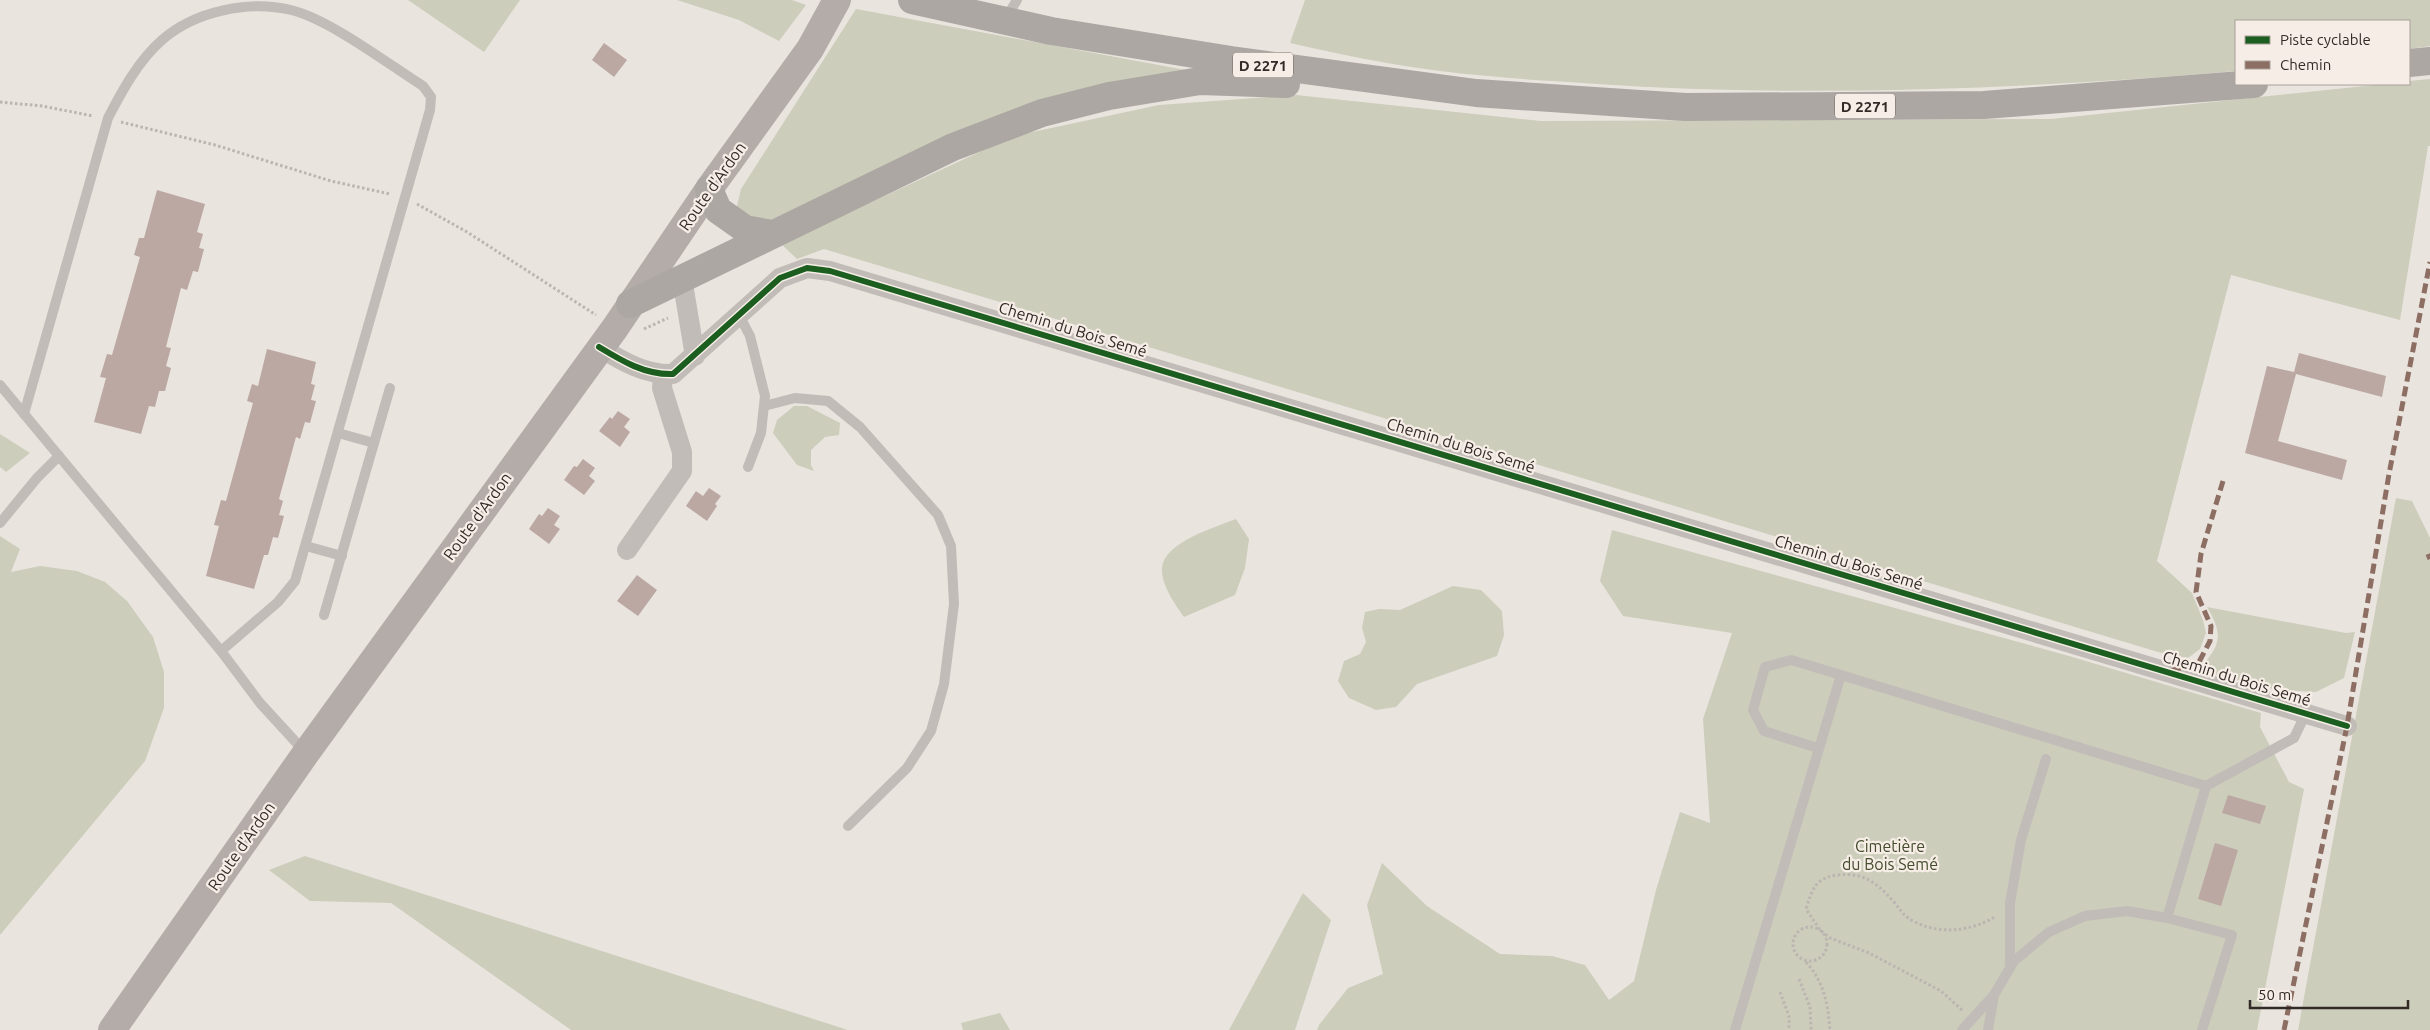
<svg xmlns="http://www.w3.org/2000/svg" width="2430" height="1030" font-family="Ubuntu,sans-serif">
  <style>
    .green { fill: #cccdbb }
    .building { fill: #bba8a3 }
    .lines { fill: none; stroke-linecap: round; stroke-linejoin: round }
    .path { stroke: #bbb5b1; stroke-width: 3; stroke-dasharray: 2.5 2.5; stroke-linecap: butt }
    .service { stroke: #c2bcb8; stroke-width: 10 }
    .minor { stroke: #c2bcb8; stroke-width: 20 }
    .secondary { stroke: #b3aca9; stroke-width: 28 }
    .trunk { stroke: #aca7a2; stroke-width: 28 }
    .quiet { stroke: #8d6e63; stroke-width: 5; stroke-dasharray: 10 5; stroke-linecap: butt }
    .cycleway-casing { stroke: #f6eee6; stroke-width: 9 }
    .cycleway { stroke: #1b5e20; stroke-width: 6 }
    .labels { text-anchor: middle; dominant-baseline: central; stroke-width: 4.5; stroke-linejoin: round; paint-order: stroke }
    .shield { fill: #f6eee6; stroke: #6d6560; stroke-width: 1 }
    .shield-label { font-size: 15px; font-weight: bold; fill: #322a27 }
    .street-label { font-size: 16px; fill: #322a27; stroke: #f6eee6 }
    .park-label { font-size: 16px; fill: #454d2e; stroke: #f6eee6 }
  </style>
  <rect width="100%" height="100%" fill="#eae4df"/>
  <g class="green">
    <path d="M 408,0 L 520,0 L 484,52 Z"/>
    <path d="M 677,0 L 792,0 L 806,5 L 779,41 L 739,20 Z"/>
    <path d="M 1305,0 L 2430,0 L 2430,46 L 2409,49 L 2409,21 L 2236,21 L 2236,71 C 2024,89 1810,98 1597,84 C 1561,81 1524,80 1488,76 C 1421,71 1355,58 1290,43 Z"/>
    <path d="M 856,9 L 1191,71 L 766,222 L 736,210 L 741,189 Z"/>
    <path d="M 2430,79 L 2430,146 L 2428,146 L 2400,320 L 2231,275 L 2157,561 L 2192,593 L 2203,620 L 2206,633 L 2200,649 L 2188,658 L 2158,652 L 824,249 L 797,259 L 781,244 L 1014,136 L 1159,105 L 1296,95 L 1541,121 L 2051,119 L 2384,84 L 2409,84 L 2409,81 Z"/>
    <path d="M 794,406 L 807,406 L 840,423 L 839,435 L 825,437 L 811,450 L 811,465 L 814,471 L 797,465 L 773,433 L 777,420 Z"/>
    <path d="M 0,434 L 30,453 L 6,472 L 0,467 Z"/>
    <path d="M 2396,498 L 2412,501 L 2430,538 L 2430,1030 L 2298,1030 Z"/>
    <path d="M 1236,519 L 1249,539 L 1245,568 L 1235,595 L 1184,617 C 1175,604 1161,585 1162,568 C 1164,542 1216,527 1236,519 Z"/>
    <path d="M 1612,530 L 2069,656 L 2261,713 L 2260,727 L 2289,782 L 2304,789 L 2257,1030 L 1317,1030 L 1319,1025 L 1348,988 L 1383,974 L 1367,905 L 1382,863 L 1427,906 L 1500,954 L 1552,956 L 1585,965 L 1609,1000 L 1634,981 L 1656,890 L 1680,812 L 1710,823 L 1703,719 L 1732,633 L 1623,616 L 1600,581 Z"/>
    <path d="M 0,536 L 20,549 L 11,572 L 40,566 L 77,571 L 105,582 L 127,601 L 153,637 L 164,672 L 164,708 L 145,761 L 0,935 Z"/>
    <path d="M 1453,586 L 1481,590 L 1502,611 L 1504,635 L 1497,656 L 1417,684 L 1396,707 L 1376,710 L 1349,698 L 1338,681 L 1344,661 L 1360,654 L 1366,642 L 1362,628 L 1365,612 L 1379,609 L 1400,610 Z"/>
    <path d="M 2207,607 L 2346,633 L 2355,632 L 2344,678 L 2316,692 L 2277,690 L 2198,670 C 2221,645 2224,636 2207,607 Z"/>
    <path d="M 305,856 L 848,1030 L 571,1030 L 391,903 L 310,901 L 269,870 Z"/>
    <path d="M 1303,893 L 1331,920 L 1295,1030 L 1229,1030 Z"/>
    <path d="M 1000,1013 L 1010,1030 L 963,1030 L 961,1023 Z"/>
  </g>
  <g class="building">
    <path d="M 604,43 L 627,60 L 614,77 L 592,60 Z"/>
    <path d="M 157,190 L 205,204 L 197,232 L 203,234 L 199,248 L 204,249 L 198,272 L 193,271 L 187,290 L 181,288 L 166,347 L 171,348 L 166,366 L 171,368 L 165,391 L 159,391 L 155,407 L 149,406 L 141,434 L 94,422 L 106,378 L 100,377 L 107,354 L 112,355 L 140,257 L 134,255 L 139,238 L 144,238 Z"/>
    <path d="M 267,349 L 316,362 L 311,384 L 315,385 L 311,400 L 316,401 L 310,423 L 305,422 L 300,439 L 296,437 L 279,499 L 283,501 L 279,515 L 284,516 L 278,538 L 273,537 L 268,555 L 264,555 L 254,589 L 206,576 L 219,526 L 214,525 L 221,500 L 226,501 L 253,403 L 247,401 L 252,384 L 258,386 Z"/>
    <path d="M 2299,353 L 2386,376 L 2382,397 L 2296,374 L 2278,441 L 2347,460 L 2342,480 L 2245,453 L 2267,366 L 2294,372 Z"/>
    <path d="M 618,411 L 630,419 L 624,427 L 630,432 L 620,447 L 599,431 L 610,417 L 612,419 Z"/>
    <path d="M 583,459 L 595,468 L 589,476 L 595,481 L 584,495 L 564,480 L 574,466 L 577,467 Z"/>
    <path d="M 709,488 L 721,496 L 715,504 L 717,506 L 707,521 L 686,506 L 696,491 L 703,496 Z"/>
    <path d="M 548,508 L 560,516 L 554,525 L 560,529 L 549,544 L 529,529 L 539,514 L 542,516 Z"/>
    <path d="M 637,575 L 657,590 L 638,616 L 617,601 Z"/>
    <path d="M 2228,795 L 2266,806 L 2260,824 L 2222,813 Z"/>
    <path d="M 2215,843 L 2238,850 L 2221,906 L 2198,899 Z"/>
  </g>
  <g class="lines">
    <g class="path">
      <path d="M 0,102 L 42,106 L 93,116"/>
      <path d="M 121,122 L 215,145 L 331,181 L 390,194"/>
      <path d="M 417,204 L 467,232 L 596,315"/>
      <path d="M 644,329 L 668,318"/>
      <circle cx="1810" cy="944" r="17"/>
      <path d="M 1806,962 C 1824,982 1828,1004 1830,1030"/>
      <path d="M 1799,979 L 1810,1007 L 1811,1030"/>
      <path d="M 1780,992 L 1789,1016 L 1789,1030"/>
      <path d="M 1962,1010 L 1941,991 L 1869,953 L 1830,938 L 1820,930 L 1806,909 C 1812,890 1815,878 1837,875 C 1863,872 1876,882 1893,901 C 1900,909 1904,917 1915,922 C 1942,935 1970,931 1995,917"/>
    </g>
    <g class="service">
      <path d="M 1006,18 L 1017,0"/>
      <path d="M 739,315 L 750,336 L 765,396 L 761,433 L 748,467"/>
      <path d="M 0,385 L 221,651 L 260,703 L 304,751"/>
      <path d="M 764,406 L 795,398 L 828,401 L 860,427 L 938,515 L 951,546 L 954,604 L 944,684 L 931,731 L 907,768 L 848,826"/>
      <path d="M 24,414 L 108,118 C 122,91 138,61 162,40 C 195,11 249,0 291,10 C 329,19 388,64 423,86 L 431,97 L 430,110 L 295,581 L 278,602 L 221,651"/>
      <path d="M 338,433 L 374,443"/>
      <path d="M 0,523 L 37,478 L 59,456"/>
      <path d="M 306,546 L 342,556"/>
      <path d="M 324,615 L 390,388"/>
      <path d="M 1818,748 L 1764,731 L 1753,710 L 1765,667 L 1791,660 L 1841,675"/>
      <path d="M 2206,786 L 2294,738 L 2306,713"/>
      <path d="M 2010,968 L 2010,903 L 2021,840 L 2046,759"/>
      <path d="M 1735,1030 L 1841,675 L 2206,786 L 2167,918 L 2232,935 L 2202,1030"/>
      <path d="M 1962,1030 L 1993,996"/>
      <path d="M 1988,1030 L 1994,995 L 2014,961 L 2049,932 L 2085,916 L 2127,911 L 2167,918"/>
    </g>
    <g class="minor">
      <path d="M 682,278 L 695,356"/>
      <path d="M 599,347 C 622,361 645,375 673,374 L 780,278 L 807,268 L 830,271 L 2347,726"/>
      <path d="M 627,550 L 682,471 L 682,452 L 662,388 L 663,374"/>
    </g>
    <path class="secondary" d="M 112,1030 L 306,753 L 615,328 L 709,189 L 810,49 L 837,0"/>
    <g class="trunk">
      <path d="M 912,0 L 1051,31 L 1231,60 L 1476,93 L 1685,107 L 1984,105 L 2254,84"/>
      <path d="M 2409,63 L 2430,61"/>
      <path d="M 709,189 L 718,210 L 745,229 L 772,234"/>
      <path d="M 630,304 L 953,147 L 1042,113 L 1109,96 L 1200,81 L 1286,84"/>
    </g>
    <g class="quiet">
      <path d="M 2428,554 L 2430,559"/>
      <path d="M 2171,671 L 2199,662 L 2210,641 L 2211,626 L 2196,592 L 2201,554 L 2223,481"/>
      <path d="M 2284,1030 L 2347,726 L 2389,474 L 2430,262"/>
    </g>
    <defs>
      <path id="cycleway" d="M 599,347 C 622,361 645,375 673,374 L 780,278 L 807,268 L 830,271 L 2347,726"/>
    </defs>
    <use href="#cycleway" class="cycleway-casing"/>
    <use href="#cycleway" class="cycleway"/>
  </g>
  <g class="labels">
    <g class="shield">
      <rect x="1233" y="52.5" width="60" height="25" rx="4"/>
      <rect x="1835" y="93.5" width="60" height="25" rx="4"/>
    </g>
    <g class="shield-label">
      <text x="1263" y="65">D 2271</text>
      <text x="1865" y="106">D 2271</text>
    </g>
    <g class="street-label">
      <text transform="translate(712 186) rotate(-55)">Route d'Ardon</text>
      <text transform="translate(1073 329) rotate(17)">Chemin du Bois Semé</text>
      <text transform="translate(1461 445) rotate(17)">Chemin du Bois Semé</text>
      <text transform="translate(477 516) rotate(-54)">Route d'Ardon</text>
      <text transform="translate(1849 562) rotate(17)">Chemin du Bois Semé</text>
      <text transform="translate(2237 678) rotate(17)">Chemin du Bois Semé</text>
      <text transform="translate(241 846) rotate(-55)">Route d'Ardon</text>
    </g>
    <g class="park-label">
      <text x="1890" y="846">Cimetière<tspan x="1890" dy="18">du Bois Semé</tspan></text>
    </g>
  </g>
  <rect x="2235" y="20" width="175" height="65" fill="#f6eee6" stroke="#a8a09a"/>
  <rect x="2245" y="36" width="25" height="8" fill="#1b5e20" stroke="#a8a09a"/>
  <text x="2280" y="45" font-size="15" fill="#322a27">Piste cyclable</text>
  <rect x="2245" y="61" width="25" height="8" fill="#8d6e63" stroke="#a8a09a"/>
  <text x="2280" y="70" font-size="15" fill="#322a27">Chemin</text>
  <path d="M2250 1000v8h158v-8" fill="none" stroke="#322a27" stroke-width="2.5"/>
  <text x="2258" y="1000" font-size="15" fill="#322a27" stroke="#f6eee6" stroke-width="4" paint-order="stroke">50 m</text>
</svg>
